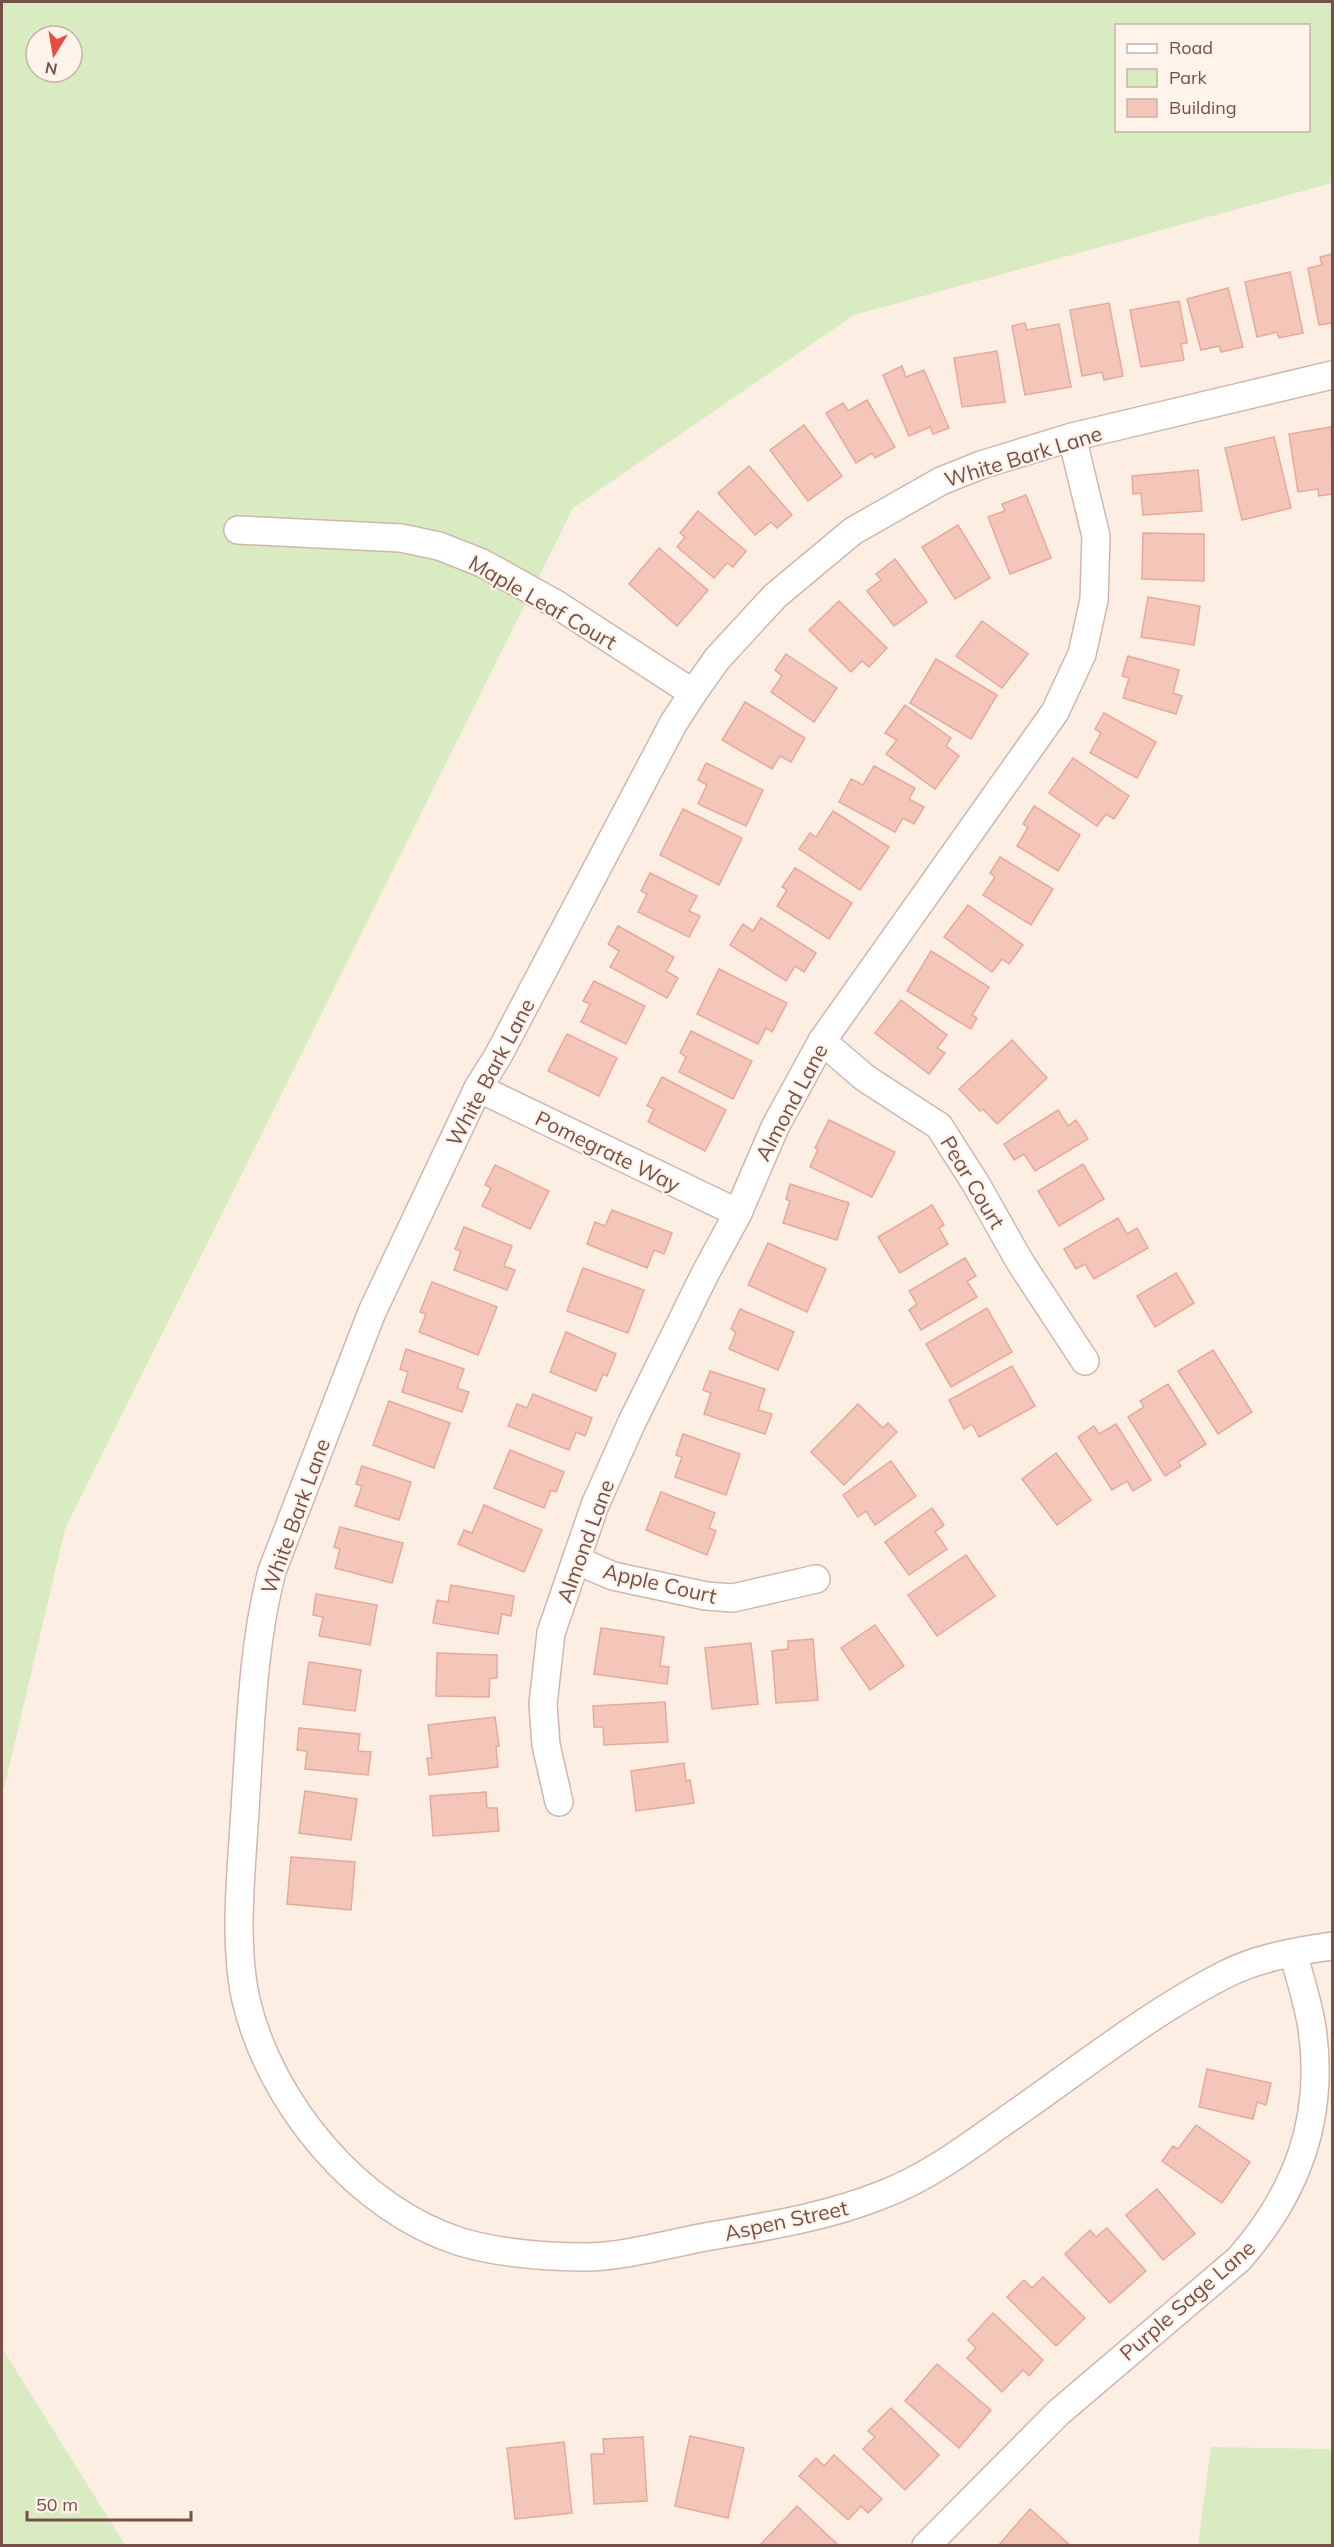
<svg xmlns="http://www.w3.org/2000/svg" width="1334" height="2547" font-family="Mulish,sans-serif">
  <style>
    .green { fill: #d9ebc0; fill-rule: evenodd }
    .building { fill: #f4c6b9; stroke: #e7a999; stroke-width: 1.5 }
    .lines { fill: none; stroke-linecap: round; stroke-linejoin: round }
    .minor-casing { stroke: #d1b6ac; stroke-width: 30 }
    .minor { stroke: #fff; stroke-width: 27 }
    .labels { text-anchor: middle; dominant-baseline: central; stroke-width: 4.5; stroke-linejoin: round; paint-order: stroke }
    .street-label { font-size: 21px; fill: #765048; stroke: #fff3ea }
  </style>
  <rect width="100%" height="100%" fill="#fdeee3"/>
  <g class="green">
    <path d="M 2,2 L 1332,2 L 1332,183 L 854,315 L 573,508 L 65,1529 L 2,1797 ZM 1116,26 L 1308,26 L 1308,130 L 1116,130 ZM 36,36 L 72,36 L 72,72 L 36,72 Z"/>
    <path d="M 2,2348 L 125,2545 L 2,2545 Z"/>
    <path d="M 1211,2447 L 1332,2449 L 1332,2545 L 1198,2545 Z"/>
  </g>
  <g class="building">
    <path d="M 1332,254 L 1332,323 L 1319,325 L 1308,268 L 1322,265 L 1320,257 Z"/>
    <path d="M 1290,272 L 1303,333 L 1279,338 L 1277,332 L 1257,337 L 1245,282 Z"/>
    <path d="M 1228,288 L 1243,347 L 1221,352 L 1219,346 L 1201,350 L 1187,299 Z"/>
    <path d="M 1179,301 L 1187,343 L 1181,344 L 1184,360 L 1141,367 L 1130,310 Z"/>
    <path d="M 1109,303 L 1123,376 L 1104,380 L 1102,372 L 1082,376 L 1070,310 Z"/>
    <path d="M 1025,323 L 1027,330 L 1059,324 L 1071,387 L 1025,395 L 1012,326 Z"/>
    <path d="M 997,351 L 1005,402 L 962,407 L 954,358 Z"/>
    <path d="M 902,366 L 906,377 L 924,370 L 949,428 L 933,434 L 930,427 L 909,436 L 883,375 Z"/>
    <path d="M 867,400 L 895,447 L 875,458 L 872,453 L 856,463 L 826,413 L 843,403 L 848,411 Z"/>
    <path d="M 804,425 L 842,476 L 808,501 L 770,450 Z"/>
    <path d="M 1331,427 L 1332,494 L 1319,496 L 1318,489 L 1298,492 L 1289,434 Z"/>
    <path d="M 1274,437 L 1291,508 L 1242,520 L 1225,448 Z"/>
    <path d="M 749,466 L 792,515 L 777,528 L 771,522 L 755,535 L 718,493 Z"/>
    <path d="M 1198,470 L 1202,511 L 1143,515 L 1141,493 L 1133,494 L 1132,476 Z"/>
    <path d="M 1026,495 L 1051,558 L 1010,574 L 988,517 L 1005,511 L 1002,504 Z"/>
    <path d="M 698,511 L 746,551 L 733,567 L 727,563 L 714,578 L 677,547 L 685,537 L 680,533 Z"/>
    <path d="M 958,525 L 990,578 L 955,599 L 922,547 Z"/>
    <path d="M 1143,533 L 1204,534 L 1204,581 L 1142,579 Z"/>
    <path d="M 659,548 L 708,590 L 677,626 L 629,584 Z"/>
    <path d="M 895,559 L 927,602 L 894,626 L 867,591 L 881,580 L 876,574 Z"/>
    <path d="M 1148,597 L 1200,606 L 1194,645 L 1141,637 Z"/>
    <path d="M 839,601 L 887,648 L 869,667 L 862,661 L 851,672 L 809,630 Z"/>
    <path d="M 982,621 L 1028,654 L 1002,688 L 956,656 Z"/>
    <path d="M 786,654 L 837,688 L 814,722 L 771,692 L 782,676 L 775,670 Z"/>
    <path d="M 1128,656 L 1179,670 L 1173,693 L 1182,696 L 1176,714 L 1123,698 L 1129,678 L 1122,676 Z"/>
    <path d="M 936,659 L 997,695 L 971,739 L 910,703 Z"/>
    <path d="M 745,702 L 805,738 L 791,762 L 780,756 L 772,769 L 722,740 Z"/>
    <path d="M 905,705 L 951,738 L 946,746 L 959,756 L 935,789 L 886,754 L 897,740 L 885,733 Z"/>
    <path d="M 1104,713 L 1156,742 L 1137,778 L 1090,753 L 1101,733 L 1095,729 Z"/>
    <path d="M 1073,758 L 1129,796 L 1114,819 L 1106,814 L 1097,826 L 1049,793 Z"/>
    <path d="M 706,763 L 763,790 L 746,826 L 698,804 L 707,785 L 698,780 Z"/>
    <path d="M 874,766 L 915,788 L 909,799 L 924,807 L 914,824 L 903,818 L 895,832 L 839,802 L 851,779 L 863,785 Z"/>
    <path d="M 1034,806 L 1080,835 L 1058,871 L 1017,846 L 1028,827 L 1023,824 Z"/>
    <path d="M 683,809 L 742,838 L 719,885 L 660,855 Z"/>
    <path d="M 833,811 L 889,847 L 860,890 L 799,849 L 810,833 L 816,837 Z"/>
    <path d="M 1000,857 L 1053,889 L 1031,925 L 983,895 L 995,877 L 990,873 Z"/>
    <path d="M 795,868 L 852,903 L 829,939 L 777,906 L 787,890 L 782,887 Z"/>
    <path d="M 650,873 L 697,896 L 689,911 L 700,916 L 689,937 L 638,912 L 647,894 L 641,891 Z"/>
    <path d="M 968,905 L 1023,945 L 1009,964 L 1002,959 L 992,972 L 944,937 Z"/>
    <path d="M 761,918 L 816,953 L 804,972 L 795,966 L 786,981 L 730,945 L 743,924 L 753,931 Z"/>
    <path d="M 618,926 L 674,957 L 666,971 L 678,978 L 667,998 L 610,967 L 619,951 L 608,944 Z"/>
    <path d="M 931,951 L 989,987 L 972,1015 L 977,1018 L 971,1029 L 907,991 Z"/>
    <path d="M 719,969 L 787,1003 L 772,1032 L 766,1028 L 758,1044 L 697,1014 Z"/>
    <path d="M 594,981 L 645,1006 L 626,1044 L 581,1022 L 590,1004 L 583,1001 Z"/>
    <path d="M 901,1000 L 947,1035 L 937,1048 L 945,1053 L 929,1074 L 875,1033 Z"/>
    <path d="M 691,1031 L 752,1061 L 733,1099 L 679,1072 L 686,1057 L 680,1053 Z"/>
    <path d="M 567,1034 L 617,1058 L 599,1096 L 548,1071 Z"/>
    <path d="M 1012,1040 L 1047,1078 L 997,1124 L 983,1109 L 980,1111 L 959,1089 Z"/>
    <path d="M 662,1077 L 726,1110 L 705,1151 L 648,1122 L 654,1109 L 647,1106 Z"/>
    <path d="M 1058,1110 L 1068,1126 L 1076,1120 L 1088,1139 L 1035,1171 L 1024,1154 L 1014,1160 L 1004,1144 Z"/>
    <path d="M 829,1120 L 895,1152 L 872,1197 L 810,1167 L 818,1149 L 815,1148 Z"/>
    <path d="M 1083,1164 L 1104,1199 L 1059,1226 L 1038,1191 Z"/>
    <path d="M 495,1165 L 549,1191 L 530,1229 L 482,1206 L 491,1188 L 485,1185 Z"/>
    <path d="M 790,1184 L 849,1203 L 837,1240 L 783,1223 L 790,1201 L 786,1199 Z"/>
    <path d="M 932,1205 L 944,1225 L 939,1228 L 948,1244 L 900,1273 L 878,1237 Z"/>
    <path d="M 612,1210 L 672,1233 L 664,1254 L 654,1250 L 647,1268 L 587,1244 L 595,1222 L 605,1226 Z"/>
    <path d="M 1118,1218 L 1127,1234 L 1137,1228 L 1148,1248 L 1094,1279 L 1085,1264 L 1076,1269 L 1064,1249 Z"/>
    <path d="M 464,1227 L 512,1246 L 504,1266 L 515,1270 L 507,1290 L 454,1270 L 461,1251 L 455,1249 Z"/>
    <path d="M 768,1243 L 826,1269 L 807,1312 L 748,1285 Z"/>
    <path d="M 965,1258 L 976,1276 L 967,1281 L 977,1297 L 921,1330 L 909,1310 L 917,1304 L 909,1291 Z"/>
    <path d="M 583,1268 L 644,1290 L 628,1333 L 567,1311 Z"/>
    <path d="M 1176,1273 L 1194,1303 L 1155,1327 L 1137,1296 Z"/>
    <path d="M 432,1282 L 497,1307 L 478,1355 L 419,1332 L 426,1314 L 420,1312 Z"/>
    <path d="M 987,1308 L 1012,1352 L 951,1387 L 926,1344 Z"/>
    <path d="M 740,1309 L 794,1332 L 778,1370 L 729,1349 L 736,1332 L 731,1329 Z"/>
    <path d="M 566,1332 L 616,1354 L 607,1376 L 603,1374 L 596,1391 L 550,1372 Z"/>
    <path d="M 406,1349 L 464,1369 L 457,1388 L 469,1392 L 462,1412 L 402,1392 L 408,1372 L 400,1369 Z"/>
    <path d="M 1213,1350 L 1252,1412 L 1218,1434 L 1178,1371 Z"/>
    <path d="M 1012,1366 L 1035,1406 L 979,1437 L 972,1424 L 964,1429 L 949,1400 Z"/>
    <path d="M 710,1371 L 765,1389 L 758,1410 L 772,1414 L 765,1434 L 704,1414 L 711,1393 L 703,1390 Z"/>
    <path d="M 1168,1384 L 1206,1444 L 1178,1462 L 1181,1466 L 1165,1476 L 1128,1417 L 1144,1407 L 1140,1401 Z"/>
    <path d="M 533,1394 L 592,1418 L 585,1436 L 576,1432 L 569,1450 L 508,1426 L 517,1404 L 527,1408 Z"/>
    <path d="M 389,1401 L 450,1423 L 434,1468 L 373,1445 Z"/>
    <path d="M 858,1404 L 883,1428 L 888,1423 L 897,1432 L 844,1485 L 811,1452 Z"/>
    <path d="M 1116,1424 L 1151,1480 L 1133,1491 L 1127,1481 L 1112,1490 L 1078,1437 L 1094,1426 L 1099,1434 Z"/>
    <path d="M 683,1434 L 740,1454 L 726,1495 L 675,1477 L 682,1457 L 676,1455 Z"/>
    <path d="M 510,1450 L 564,1472 L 556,1492 L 551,1490 L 544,1508 L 494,1488 Z"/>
    <path d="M 1056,1453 L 1091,1500 L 1057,1525 L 1022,1479 Z"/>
    <path d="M 891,1461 L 916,1496 L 875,1525 L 866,1511 L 858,1517 L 843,1495 Z"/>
    <path d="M 362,1466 L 411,1482 L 399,1520 L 355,1506 L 362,1486 L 356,1484 Z"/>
    <path d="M 661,1492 L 715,1513 L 709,1528 L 716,1531 L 707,1555 L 646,1530 Z"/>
    <path d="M 484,1505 L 542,1530 L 524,1572 L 458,1544 L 464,1530 L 472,1533 Z"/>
    <path d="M 932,1508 L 944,1525 L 935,1532 L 947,1549 L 909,1575 L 885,1542 Z"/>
    <path d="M 340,1527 L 403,1543 L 392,1583 L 335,1568 L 340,1549 L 334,1547 Z"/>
    <path d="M 966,1555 L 995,1596 L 937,1636 L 908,1595 Z"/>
    <path d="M 451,1585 L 514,1596 L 511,1616 L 502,1614 L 498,1634 L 433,1623 L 437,1600 L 448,1602 Z"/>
    <path d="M 316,1594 L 377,1605 L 370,1645 L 319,1636 L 323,1617 L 313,1615 Z"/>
    <path d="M 875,1625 L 904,1666 L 870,1690 L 841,1648 Z"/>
    <path d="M 601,1628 L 664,1637 L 660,1666 L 669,1667 L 667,1684 L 594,1674 Z"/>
    <path d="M 813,1639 L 818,1700 L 776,1703 L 772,1651 L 788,1649 L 788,1641 Z"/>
    <path d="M 751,1643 L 758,1704 L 712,1709 L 705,1648 Z"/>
    <path d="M 437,1653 L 497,1655 L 497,1678 L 490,1678 L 489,1697 L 436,1696 Z"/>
    <path d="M 309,1662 L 361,1670 L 355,1711 L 303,1704 Z"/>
    <path d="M 665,1702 L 668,1742 L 604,1745 L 603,1727 L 594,1727 L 593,1706 Z"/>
    <path d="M 495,1717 L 499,1746 L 496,1747 L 498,1767 L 429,1775 L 427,1758 L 432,1758 L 428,1725 Z"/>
    <path d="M 299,1728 L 360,1734 L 358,1751 L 371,1752 L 368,1775 L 305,1769 L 307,1751 L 297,1750 Z"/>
    <path d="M 684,1763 L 686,1781 L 690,1780 L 694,1803 L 636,1811 L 631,1771 Z"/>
    <path d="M 305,1791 L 357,1799 L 351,1840 L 299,1833 Z"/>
    <path d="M 486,1792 L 487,1808 L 497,1808 L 499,1831 L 433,1836 L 430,1796 Z"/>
    <path d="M 291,1857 L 355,1862 L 351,1910 L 287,1904 Z"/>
    <path d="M 1207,2069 L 1271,2083 L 1266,2105 L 1257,2102 L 1253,2119 L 1199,2107 Z"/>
    <path d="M 1196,2125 L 1250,2162 L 1222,2203 L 1162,2161 L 1173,2146 L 1178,2149 Z"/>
    <path d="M 1157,2189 L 1195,2234 L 1163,2260 L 1126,2215 Z"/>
    <path d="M 1107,2228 L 1146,2271 L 1110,2303 L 1065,2254 L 1090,2230 L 1096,2237 Z"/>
    <path d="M 1043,2277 L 1085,2318 L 1056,2346 L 1007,2297 L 1024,2280 L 1032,2288 Z"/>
    <path d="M 993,2313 L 1043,2360 L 1029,2376 L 1023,2370 L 1002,2392 L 967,2358 L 976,2348 L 968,2340 Z"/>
    <path d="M 937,2364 L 991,2410 L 959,2448 L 905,2401 Z"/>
    <path d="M 891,2408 L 939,2455 L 905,2490 L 863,2449 L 875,2437 L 868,2431 Z"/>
    <path d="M 690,2436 L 744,2448 L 728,2518 L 675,2506 Z"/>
    <path d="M 643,2437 L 647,2501 L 594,2504 L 591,2454 L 604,2454 L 603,2439 Z"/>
    <path d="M 564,2442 L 572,2513 L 515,2519 L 507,2448 Z"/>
    <path d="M 834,2455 L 882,2499 L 868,2513 L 861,2506 L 848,2520 L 799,2476 L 816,2458 L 824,2466 Z"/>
    <path d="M 797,2506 L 839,2546 L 763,2546 L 761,2544 Z"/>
    <path d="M 1030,2509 L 1071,2546 L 998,2546 Z"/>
  </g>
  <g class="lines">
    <defs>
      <g id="minor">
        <path d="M 1332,375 L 1072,437 L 981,465 L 941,481 L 853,531 L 775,596 L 717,659 L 693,693 L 673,724 L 498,1056 L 478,1088 L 372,1312 L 272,1571 C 253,1644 251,1719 246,1793 C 243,1857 232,1938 246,2000 C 270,2103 358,2210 461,2242 C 502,2254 547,2257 589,2257 C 626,2256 664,2245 700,2238 C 762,2227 825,2218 884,2194 C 928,2177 964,2150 1002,2123 C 1075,2073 1146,2015 1224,1975 C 1257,1958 1297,1951 1332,1946"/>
        <path d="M 238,530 L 401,538 L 439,546 L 482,563 L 556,604 L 693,693"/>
        <path d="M 822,1041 L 865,1078 L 939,1126 L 976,1184 L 1020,1262 L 1085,1361"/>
        <path d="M 478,1088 L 738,1213"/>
        <path d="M 576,1560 L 613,1576 L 706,1596 L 733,1598 L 816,1579"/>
        <path d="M 559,1802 L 546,1745 L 543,1704 L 551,1633 L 595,1505 L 632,1422 L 705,1274 L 738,1213 L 775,1127 L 822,1041 L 1055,712 L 1082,654 L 1094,600 L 1096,536 L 1072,437"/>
        <path d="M 926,2546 L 1058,2413 L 1239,2259 C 1298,2192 1325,2117 1312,2028 C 1308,2002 1300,1978 1293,1953"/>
      </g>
    </defs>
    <use href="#minor" class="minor-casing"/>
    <use href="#minor" class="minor"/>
  </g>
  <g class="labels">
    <g class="street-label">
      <text transform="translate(1023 456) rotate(-17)">White Bark Lane</text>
      <text transform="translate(543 602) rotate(30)">Maple Leaf Court</text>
      <text transform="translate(490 1072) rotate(-62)">White Bark Lane</text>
      <text transform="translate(791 1102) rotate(-62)">Almond Lane</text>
      <text transform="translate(608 1151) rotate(26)">Pomegrate Way</text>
      <text transform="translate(973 1182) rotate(59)">Pear Court</text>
      <text transform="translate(295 1516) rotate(-70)">White Bark Lane</text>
      <text transform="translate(585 1541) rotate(-70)">Almond Lane</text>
      <text transform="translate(660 1583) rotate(13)">Apple Court</text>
      <text transform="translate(786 2220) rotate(-12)">Aspen Street</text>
      <text transform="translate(1187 2300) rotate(-41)">Purple Sage Lane</text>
    </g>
  </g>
  <rect width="1334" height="2547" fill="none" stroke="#765048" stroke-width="6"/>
  <rect x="1115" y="24" width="195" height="108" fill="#fff3ea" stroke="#c8b2a9" stroke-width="1.5"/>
  <rect x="1127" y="44" width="30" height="9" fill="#ffffff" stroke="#c8b2a9" stroke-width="1.5"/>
  <text x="1169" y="54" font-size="18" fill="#765048">Road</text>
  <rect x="1127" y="69" width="30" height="18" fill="#d9ebc0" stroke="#c8b2a9" stroke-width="1.5"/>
  <text x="1169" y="84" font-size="18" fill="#765048">Park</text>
  <rect x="1127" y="99" width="30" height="18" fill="#f4c6b9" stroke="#c8b2a9" stroke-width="1.5"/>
  <text x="1169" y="114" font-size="18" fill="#765048">Building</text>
  <g transform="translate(54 54) rotate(191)"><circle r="28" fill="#fff3ea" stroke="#c8b2a9" stroke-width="1.5"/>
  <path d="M0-4.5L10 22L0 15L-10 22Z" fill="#ed4a42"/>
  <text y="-9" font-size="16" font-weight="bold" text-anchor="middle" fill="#765048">N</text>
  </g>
  <path d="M27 2511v9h164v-9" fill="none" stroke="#765048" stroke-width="3"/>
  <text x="36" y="2511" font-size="18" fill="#765048" stroke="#fff3ea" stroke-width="4.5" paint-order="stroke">50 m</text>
</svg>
